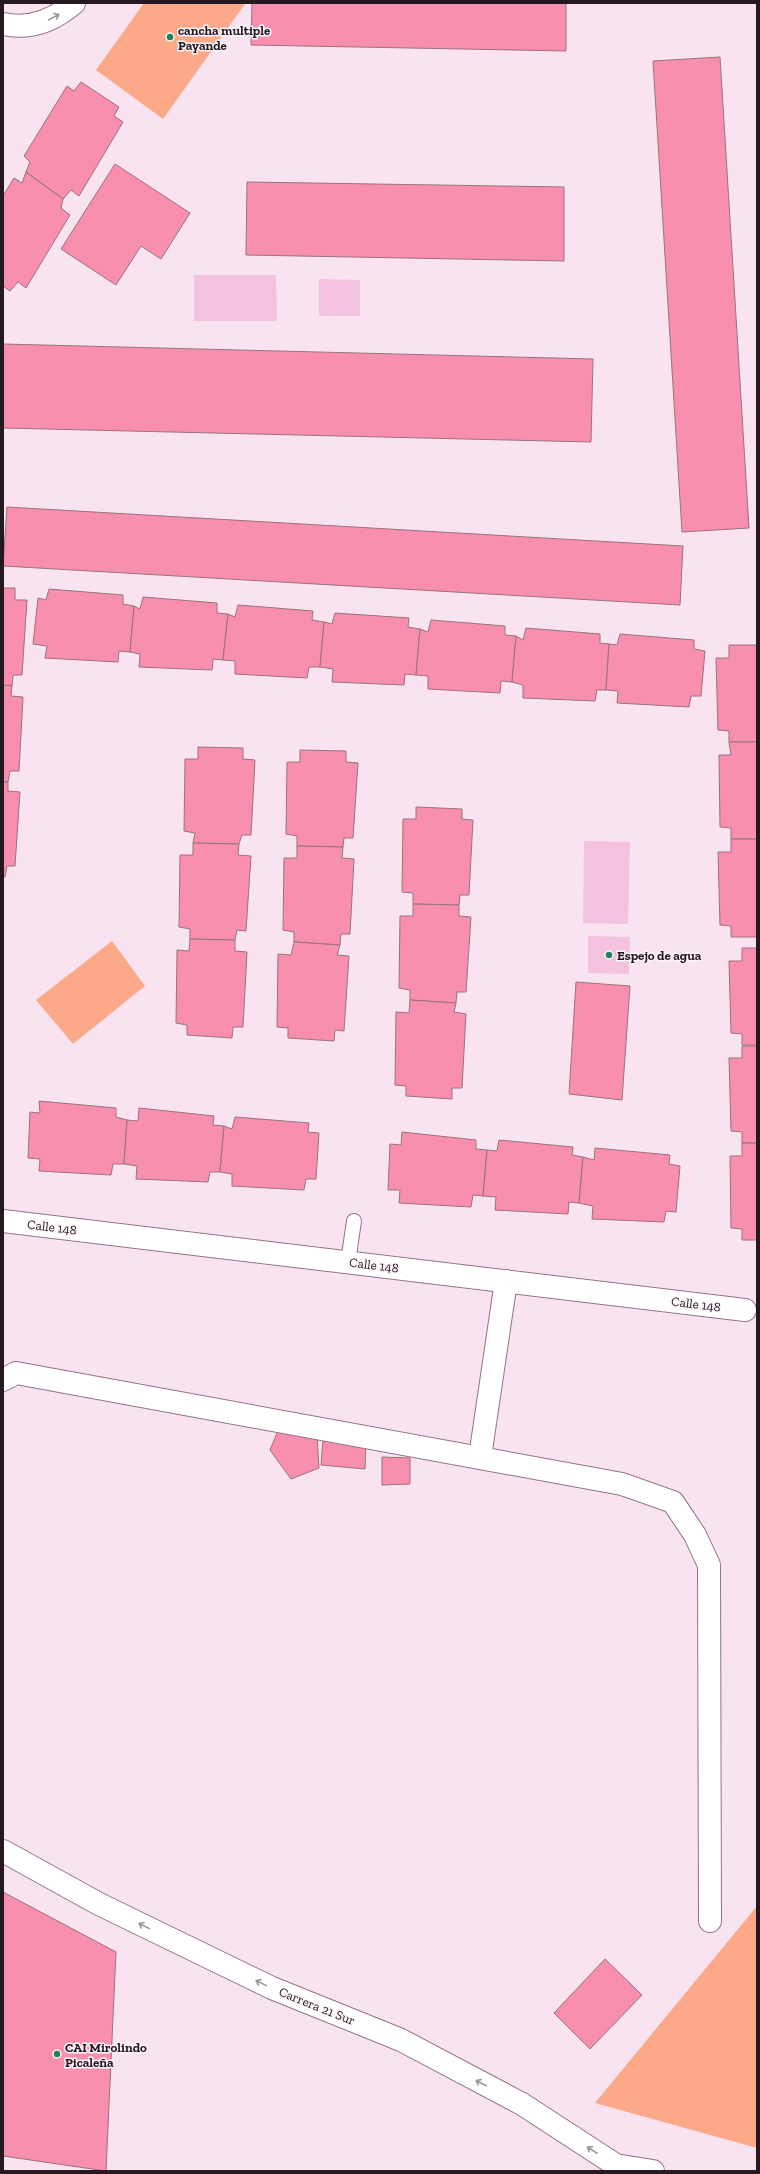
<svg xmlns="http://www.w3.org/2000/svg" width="760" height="2174" font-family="'Zilla Slab',serif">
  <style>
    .green { fill: #fca989 }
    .water { fill: #f2c2df }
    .building { fill: #f98fae; stroke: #99727c }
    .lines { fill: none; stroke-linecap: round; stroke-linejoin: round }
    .lane-casing { stroke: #947387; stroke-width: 16 }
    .street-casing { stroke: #947387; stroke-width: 24 }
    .lane { stroke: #fff; stroke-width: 14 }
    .street { stroke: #fff; stroke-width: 22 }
    .oneway { stroke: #9d979b }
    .poi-dot { fill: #21835c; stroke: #fdf5fa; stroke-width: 1.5 }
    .labels { text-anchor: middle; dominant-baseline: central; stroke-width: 3; stroke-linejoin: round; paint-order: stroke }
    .poi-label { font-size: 13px; font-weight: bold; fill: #251820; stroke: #fdf5fa; text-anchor: start }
    .street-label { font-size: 13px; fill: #251820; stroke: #fdf5fa }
  </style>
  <rect width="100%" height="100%" fill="#fae3f1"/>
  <g class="green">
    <path d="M 144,3 L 245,4 L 163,119 L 96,70 Z"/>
    <path d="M 112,941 L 145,986 L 73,1044 L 36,1000 Z"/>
    <path d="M 757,1906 L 757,2148 L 595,2103 Z"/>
  </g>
  <g class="water">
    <path d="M 194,275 L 276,275 L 277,321 L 194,321 Z"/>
    <path d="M 319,279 L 360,280 L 360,316 L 319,316 Z"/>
    <path d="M 584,841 L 630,842 L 628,924 L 583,923 Z"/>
    <path d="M 588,936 L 630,937 L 629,974 L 588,973 Z"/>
  </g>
  <g class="building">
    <path d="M 252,3 L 566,3 L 566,51 L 251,45 Z"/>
    <path d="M 720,57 L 749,528 L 682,532 L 653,61 Z"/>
    <path d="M 81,82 L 119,107 L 114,116 L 123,122 L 79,196 L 71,190 L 63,199 L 26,172 L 30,162 L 24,156 L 67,86 L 74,91 Z"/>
    <path d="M 115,164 L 190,213 L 161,259 L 141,246 L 116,285 L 61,249 Z"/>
    <path d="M 26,172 L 63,199 L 61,208 L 70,215 L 26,288 L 18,282 L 10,291 L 3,286 L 3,196 L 14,178 L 22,183 Z"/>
    <path d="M 247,182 L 564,187 L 564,261 L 246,255 Z"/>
    <path d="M 3,344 L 593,359 L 591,442 L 3,428 Z"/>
    <path d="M 7,507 L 683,546 L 680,605 L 3,566 Z"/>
    <path d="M 3,588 L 15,588 L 15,600 L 27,600 L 22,675 L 13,675 L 12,686 L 3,685 Z"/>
    <path d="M 49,589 L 123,595 L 123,604 L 134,606 L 130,652 L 119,651 L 118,662 L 45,658 L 47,646 L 33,644 L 38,598 L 46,600 Z"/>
    <path d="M 143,597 L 217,603 L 217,613 L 228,614 L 223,660 L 213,659 L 212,670 L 139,667 L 140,654 L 130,652 L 134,606 L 140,609 Z"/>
    <path d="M 238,605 L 313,611 L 312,620 L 324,622 L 320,667 L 309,667 L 307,678 L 235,674 L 235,661 L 223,660 L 228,614 L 235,617 Z"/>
    <path d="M 335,613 L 409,618 L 408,627 L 420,629 L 416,675 L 405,674 L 404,685 L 332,682 L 333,669 L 320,667 L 324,622 L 332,624 Z"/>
    <path d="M 431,620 L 505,626 L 505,635 L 516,636 L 512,682 L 501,681 L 500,693 L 428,689 L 428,676 L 416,675 L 420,629 L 428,632 Z"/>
    <path d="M 526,628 L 600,634 L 600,643 L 609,644 L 606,690 L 597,690 L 595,701 L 523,698 L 523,685 L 512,682 L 516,636 L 523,640 Z"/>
    <path d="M 620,634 L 694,640 L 694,649 L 705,651 L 701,696 L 691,696 L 689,707 L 617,703 L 618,691 L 606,690 L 609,644 L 617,645 Z"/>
    <path d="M 729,645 L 757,645 L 757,742 L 729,742 L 729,731 L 718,730 L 716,658 L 729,658 Z"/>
    <path d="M 3,685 L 12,686 L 11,696 L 23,697 L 19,771 L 10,771 L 8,782 L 3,782 Z"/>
    <path d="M 729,742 L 757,742 L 757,839 L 731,839 L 731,828 L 720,827 L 719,755 L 731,755 Z"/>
    <path d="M 198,747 L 243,748 L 243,759 L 255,760 L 251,835 L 242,835 L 239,844 L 193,843 L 195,833 L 184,831 L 185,759 L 198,759 Z"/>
    <path d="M 300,750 L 346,751 L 346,762 L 358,763 L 353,838 L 344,838 L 343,847 L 297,846 L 297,836 L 286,834 L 287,762 L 300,762 Z"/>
    <path d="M 3,782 L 8,782 L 8,791 L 20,792 L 15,866 L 7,866 L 5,877 L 3,877 Z"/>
    <path d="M 416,807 L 462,809 L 462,819 L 473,820 L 469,895 L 460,895 L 459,905 L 413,904 L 413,893 L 402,892 L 403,819 L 416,819 Z"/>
    <path d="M 731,839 L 757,839 L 757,937 L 731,937 L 731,926 L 720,925 L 718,852 L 731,852 Z"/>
    <path d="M 193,843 L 239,844 L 238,855 L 251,856 L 246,931 L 237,930 L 235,940 L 190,939 L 190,929 L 179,927 L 180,855 L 193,855 Z"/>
    <path d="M 297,846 L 343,847 L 342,858 L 354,859 L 350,934 L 341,934 L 340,945 L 294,942 L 294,932 L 283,930 L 284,858 L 297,858 Z"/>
    <path d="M 413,904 L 459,905 L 459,916 L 471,917 L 466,992 L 457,992 L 456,1003 L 410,1000 L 410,990 L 399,988 L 400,916 L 413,916 Z"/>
    <path d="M 190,939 L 235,940 L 235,951 L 247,952 L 243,1027 L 233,1027 L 232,1038 L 187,1035 L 187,1025 L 176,1023 L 177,950 L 189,951 Z"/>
    <path d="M 294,942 L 340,945 L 337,955 L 349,956 L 344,1031 L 335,1030 L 334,1041 L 288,1038 L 288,1028 L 277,1027 L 278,954 L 291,955 Z"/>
    <path d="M 742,948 L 757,948 L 757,1045 L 742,1045 L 742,1034 L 731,1033 L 729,961 L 742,961 Z"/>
    <path d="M 576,982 L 630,986 L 622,1100 L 569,1094 Z"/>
    <path d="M 410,1000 L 456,1003 L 454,1012 L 466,1014 L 462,1088 L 452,1088 L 452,1099 L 406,1096 L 406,1086 L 395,1085 L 396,1012 L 409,1013 Z"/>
    <path d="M 742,1046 L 757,1046 L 757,1143 L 742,1143 L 742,1132 L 731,1131 L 729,1058 L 742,1058 Z"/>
    <path d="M 39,1101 L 116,1108 L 116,1117 L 127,1120 L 124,1164 L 113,1164 L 111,1175 L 39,1171 L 40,1159 L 28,1158 L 30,1112 L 40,1113 Z"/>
    <path d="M 139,1108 L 214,1116 L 213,1125 L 224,1126 L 220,1172 L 210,1172 L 208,1182 L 136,1179 L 137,1166 L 124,1164 L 127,1120 L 138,1121 Z"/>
    <path d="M 235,1117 L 309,1123 L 308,1132 L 319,1133 L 316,1179 L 306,1179 L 304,1190 L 232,1186 L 232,1174 L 220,1172 L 224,1126 L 232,1129 Z"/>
    <path d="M 402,1132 L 476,1140 L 476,1149 L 487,1150 L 483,1196 L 473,1195 L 471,1207 L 399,1203 L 400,1190 L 388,1190 L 390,1144 L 401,1145 Z"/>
    <path d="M 499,1140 L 573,1147 L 572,1155 L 583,1157 L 579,1203 L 569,1202 L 568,1214 L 495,1210 L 496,1197 L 483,1196 L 487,1150 L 497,1151 Z"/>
    <path d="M 742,1143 L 757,1143 L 757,1240 L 742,1240 L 742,1229 L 731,1228 L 730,1156 L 742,1156 Z"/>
    <path d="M 595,1148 L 670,1155 L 669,1164 L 680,1166 L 676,1212 L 666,1211 L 664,1222 L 592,1219 L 593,1206 L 579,1203 L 583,1157 L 594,1160 Z"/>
    <path d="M 279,1428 L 317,1434 L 319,1468 L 291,1479 L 270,1450 Z"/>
    <path d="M 323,1440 L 366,1442 L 365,1469 L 321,1465 Z"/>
    <path d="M 382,1457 L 410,1458 L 410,1484 L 382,1485 Z"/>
    <path d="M 3,1892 L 116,1952 L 106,2171 L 3,2156 Z"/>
    <path d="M 605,1959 L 642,1995 L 590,2049 L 554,2013 Z"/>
  </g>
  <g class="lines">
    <defs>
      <path id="lane" d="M 348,1262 L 354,1221"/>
      <g id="street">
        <path d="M 3,24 C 30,30 54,20 74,3"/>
        <path d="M 3,1221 L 745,1310"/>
        <path d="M 3,1380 L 16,1373 L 622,1484 L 673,1502 L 695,1535 L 709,1565 L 710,1921"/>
        <path d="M 480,1457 L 506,1281"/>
        <path d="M 3,1851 L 99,1904 L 272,1988 L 401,2040 L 522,2104 L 625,2171"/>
        <path d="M 615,2165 L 653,2171"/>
      </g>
    </defs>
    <use href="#lane" class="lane-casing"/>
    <use href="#street" class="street-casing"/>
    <use href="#lane" class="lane"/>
    <use href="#street" class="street"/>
  </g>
  <defs><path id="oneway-shaft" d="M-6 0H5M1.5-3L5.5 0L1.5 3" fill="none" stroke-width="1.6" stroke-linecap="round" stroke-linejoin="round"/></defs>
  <g class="oneway">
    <use href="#oneway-shaft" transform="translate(54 17) rotate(-28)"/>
    <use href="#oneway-shaft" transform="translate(144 1926) rotate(-154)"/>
    <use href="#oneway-shaft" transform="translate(261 1983) rotate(-154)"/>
    <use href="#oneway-shaft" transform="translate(481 2083) rotate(-153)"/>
    <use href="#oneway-shaft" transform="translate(592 2150) rotate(-147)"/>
  </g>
  <g class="poi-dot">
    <circle cx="170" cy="37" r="4"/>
    <circle cx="609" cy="955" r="4"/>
    <circle cx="57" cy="2054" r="4"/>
  </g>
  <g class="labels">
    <g class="poi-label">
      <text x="178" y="30">cancha multiple<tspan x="178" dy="15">Payande</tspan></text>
      <text x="617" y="955">Espejo de agua</text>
      <text x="65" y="2047">CAI Mirolindo<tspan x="65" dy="15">Picaleña</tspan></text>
    </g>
    <g class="street-label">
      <text transform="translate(52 1227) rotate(7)">Calle 148</text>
      <text transform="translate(374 1265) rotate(7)">Calle 148</text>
      <text transform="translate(696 1304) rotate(7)">Calle 148</text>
      <text transform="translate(317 2006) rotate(22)">Carrera 21 Sur</text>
    </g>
  </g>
  <rect width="760" height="2174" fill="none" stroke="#251820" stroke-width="8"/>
</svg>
